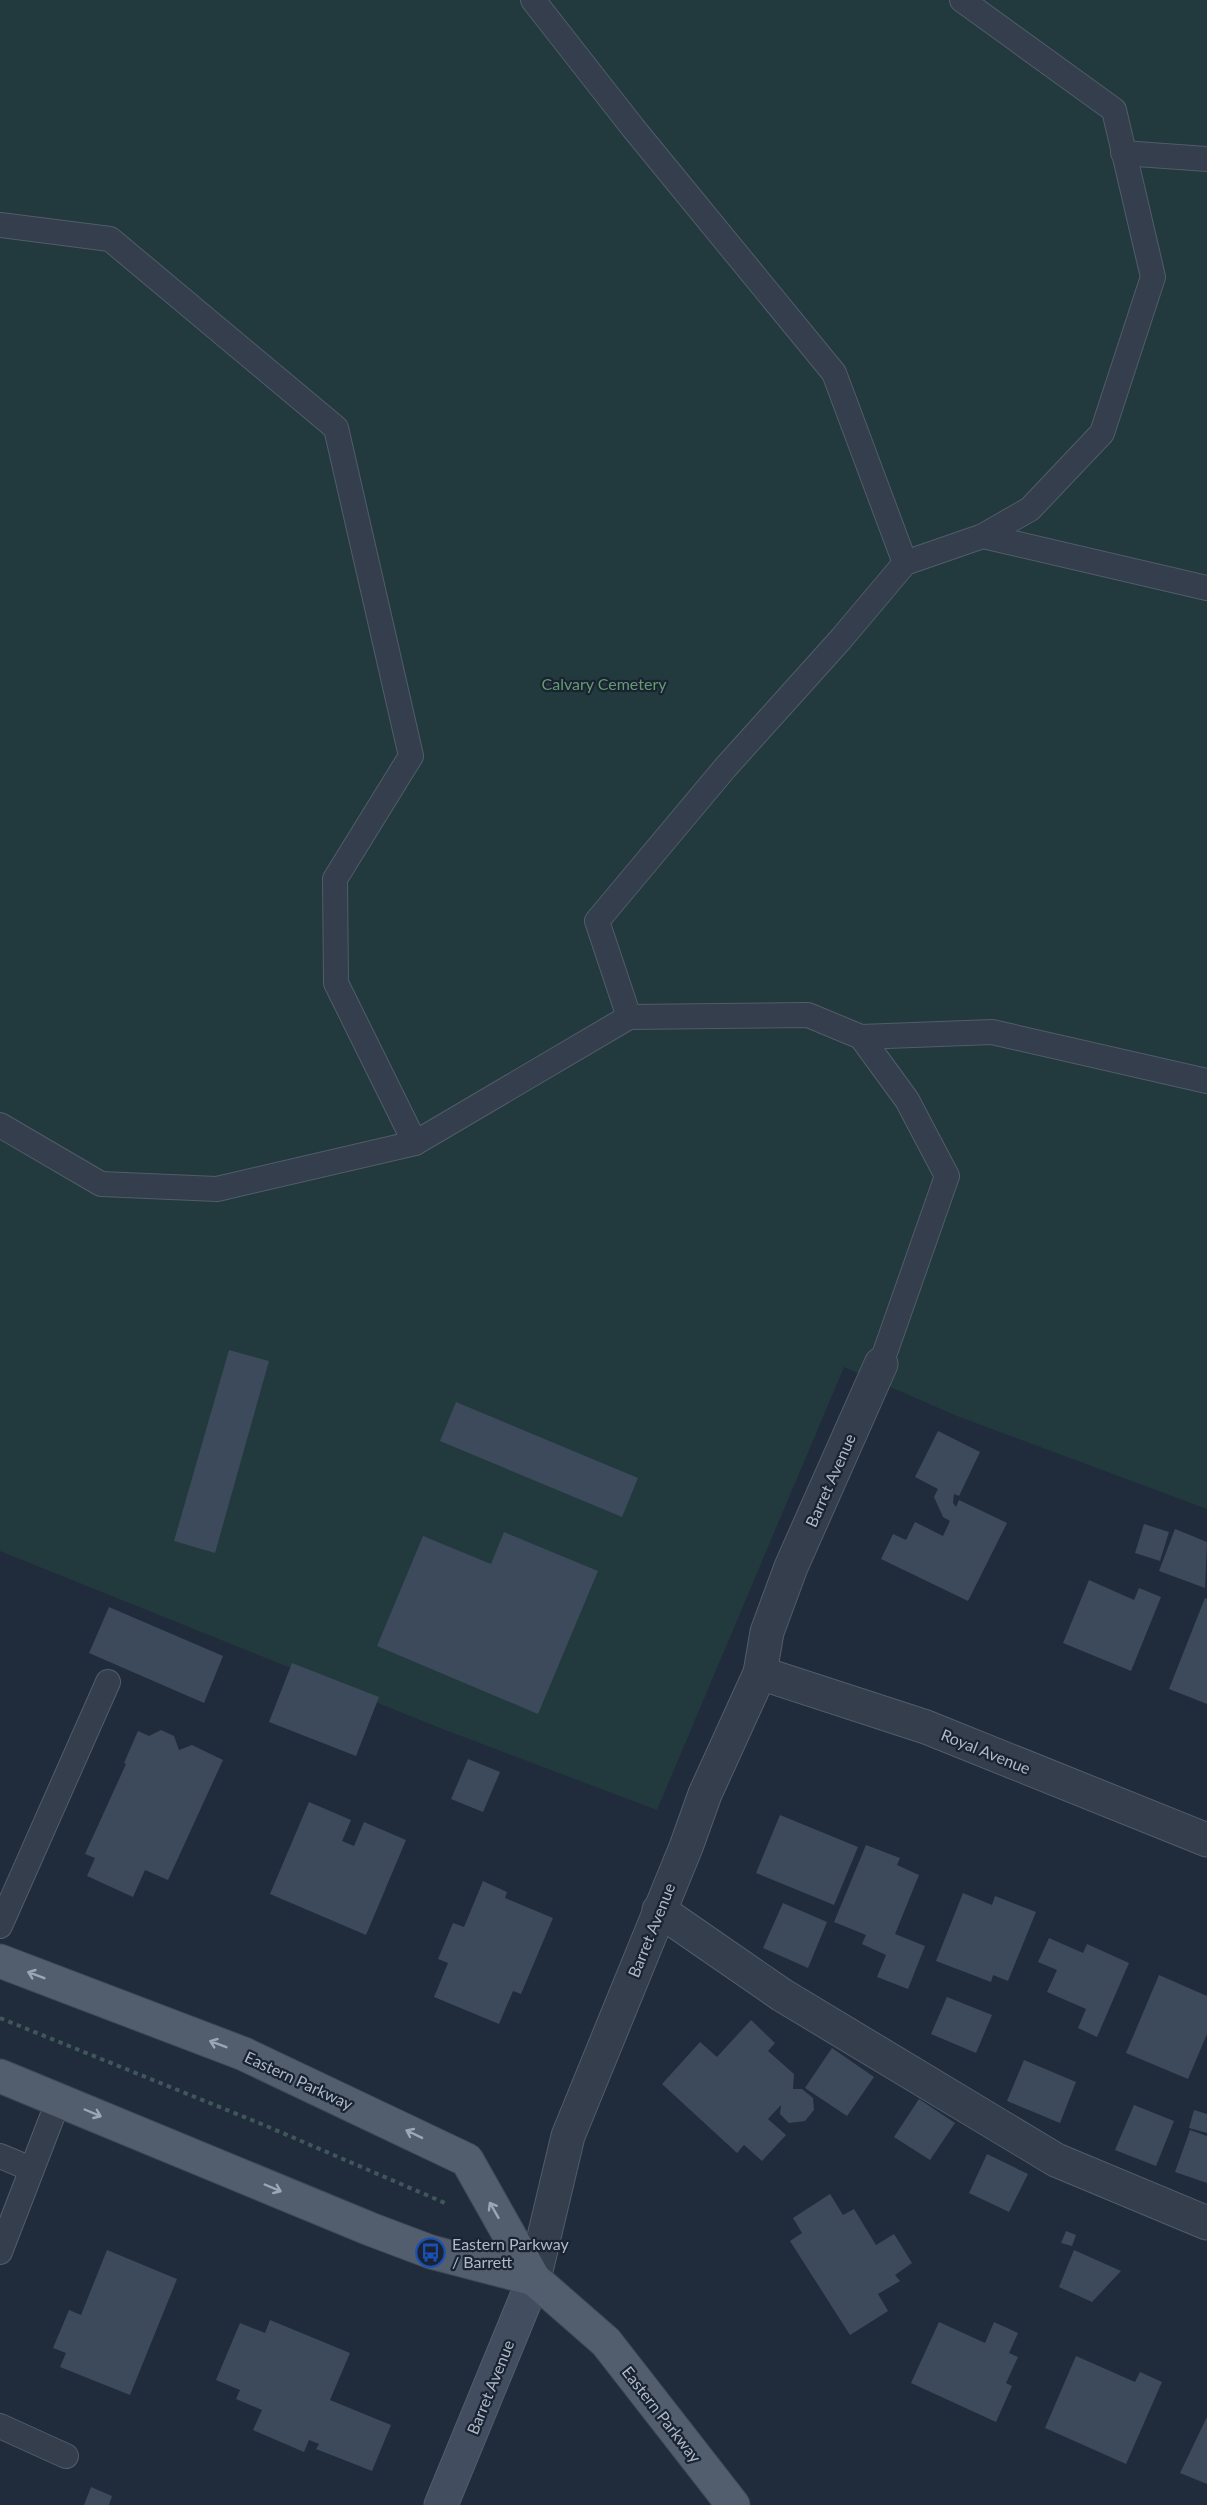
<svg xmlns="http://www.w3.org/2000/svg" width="1207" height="2505" font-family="Lato,sans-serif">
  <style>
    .green { fill: #223a3d }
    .building { fill: #3c4a5c }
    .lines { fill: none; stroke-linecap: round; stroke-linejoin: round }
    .lane-casing { stroke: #525c6a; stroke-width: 26 }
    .street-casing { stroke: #525c6a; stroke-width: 35 }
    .secondary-casing { stroke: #525c6a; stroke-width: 35 }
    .primary-casing { stroke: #3e4755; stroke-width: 35 }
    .path { stroke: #40575a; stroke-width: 4; stroke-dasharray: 4.5 4.5; stroke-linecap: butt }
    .lane { stroke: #343e4c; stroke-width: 24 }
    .street { stroke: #343e4c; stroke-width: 33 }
    .secondary { stroke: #424d60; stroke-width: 33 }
    .primary { stroke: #525d6d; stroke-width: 33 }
    .oneway { stroke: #9ca7b6 }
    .labels { text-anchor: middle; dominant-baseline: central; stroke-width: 4.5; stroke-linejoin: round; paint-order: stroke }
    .park-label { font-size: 16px; fill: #649b71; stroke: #1a2331 }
    .street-label { font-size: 16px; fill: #afb9c8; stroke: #1a2331 }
    .poi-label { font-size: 16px; fill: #afb9c8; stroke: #1a2331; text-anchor: start }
  </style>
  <rect width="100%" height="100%" fill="#202c3c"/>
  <path class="green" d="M 0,0 L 1207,0 L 1207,1509 L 957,1416 L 844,1367 L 657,1810 L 440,1728 L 0,1551 Z"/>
  <g class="building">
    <path d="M 229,1350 L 269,1361 L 215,1553 L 174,1541 Z"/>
    <path d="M 456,1402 L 638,1478 L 622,1517 L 440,1441 Z"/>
    <path d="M 938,1431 L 980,1452 L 959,1496 L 954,1494 L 953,1503 L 956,1507 L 959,1500 L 1007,1523 L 968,1601 L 881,1559 L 893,1534 L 906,1540 L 915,1522 L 943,1536 L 950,1521 L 943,1517 L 934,1497 L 938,1489 L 915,1477 Z"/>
    <path d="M 1144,1524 L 1169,1532 L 1160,1561 L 1135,1553 Z"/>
    <path d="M 1175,1529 L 1207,1542 L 1205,1588 L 1159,1571 Z"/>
    <path d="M 504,1532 L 598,1571 L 538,1714 L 377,1646 L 423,1536 L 491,1564 Z"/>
    <path d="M 1089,1580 L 1134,1600 L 1139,1588 L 1161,1597 L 1131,1671 L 1063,1643 Z"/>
    <path d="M 1205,1598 L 1207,1599 L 1207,1704 L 1169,1689 Z"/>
    <path d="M 109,1607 L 223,1656 L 204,1703 L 89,1653 Z"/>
    <path d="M 292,1663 L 379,1697 L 356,1756 L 269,1722 Z"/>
    <path d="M 161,1730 L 174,1736 L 179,1750 L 192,1745 L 223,1760 L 168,1880 L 145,1870 L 133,1897 L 87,1876 L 95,1858 L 85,1854 L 126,1764 L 124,1763 L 138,1731 L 149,1736 Z"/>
    <path d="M 468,1759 L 500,1772 L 483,1812 L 451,1799 Z"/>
    <path d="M 309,1802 L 351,1820 L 342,1841 L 354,1846 L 364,1822 L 406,1840 L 366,1935 L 270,1894 Z"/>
    <path d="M 780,1815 L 858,1847 L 834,1905 L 756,1873 Z"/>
    <path d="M 866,1845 L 900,1858 L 897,1865 L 919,1875 L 895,1934 L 925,1946 L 908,1989 L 877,1977 L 886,1955 L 862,1944 L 866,1935 L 834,1922 Z"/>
    <path d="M 483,1881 L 507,1892 L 505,1898 L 553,1918 L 521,1994 L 513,1991 L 499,2024 L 434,1997 L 448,1963 L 438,1959 L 453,1923 L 464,1927 Z"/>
    <path d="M 963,1893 L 992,1905 L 995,1896 L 1036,1912 L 1008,1981 L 993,1975 L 991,1982 L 936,1961 Z"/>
    <path d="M 783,1903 L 827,1922 L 808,1968 L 763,1948 Z"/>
    <path d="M 1049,1938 L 1083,1953 L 1087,1944 L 1129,1963 L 1097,2037 L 1078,2028 L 1086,2009 L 1047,1992 L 1057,1970 L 1038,1962 Z"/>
    <path d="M 1159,1975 L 1207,1996 L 1207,2034 L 1188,2079 L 1126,2053 Z"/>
    <path d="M 947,1997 L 992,2015 L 976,2053 L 931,2034 Z"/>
    <path d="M 751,2020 L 775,2043 L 768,2051 L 794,2074 L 793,2089 L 802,2089 L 813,2098 L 814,2110 L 805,2121 L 789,2123 L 780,2114 L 781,2105 L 768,2119 L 786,2135 L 762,2161 L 744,2145 L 737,2153 L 662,2084 L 700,2042 L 717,2057 Z"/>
    <path d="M 832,2048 L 874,2077 L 847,2116 L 805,2088 Z"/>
    <path d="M 1024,2060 L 1076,2082 L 1060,2123 L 1007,2101 Z"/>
    <path d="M 919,2099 L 955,2123 L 930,2160 L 894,2137 Z"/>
    <path d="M 1134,2105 L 1174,2121 L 1156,2166 L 1115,2150 Z"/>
    <path d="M 1194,2110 L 1207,2114 L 1207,2133 L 1189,2128 Z"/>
    <path d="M 1190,2130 L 1207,2136 L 1207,2183 L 1175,2172 Z"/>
    <path d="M 987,2154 L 1028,2174 L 1009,2212 L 969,2193 Z"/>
    <path d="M 830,2194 L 843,2215 L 854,2209 L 876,2245 L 894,2234 L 912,2263 L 895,2275 L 900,2281 L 878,2294 L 888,2311 L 850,2335 L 790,2241 L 802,2233 L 793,2218 Z"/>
    <path d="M 1066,2231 L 1076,2235 L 1072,2246 L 1061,2243 Z"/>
    <path d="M 107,2250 L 177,2279 L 130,2395 L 60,2367 L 66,2353 L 53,2348 L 69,2310 L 81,2315 Z"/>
    <path d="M 1074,2250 L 1121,2271 L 1092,2302 L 1059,2287 Z"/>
    <path d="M 270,2320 L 350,2353 L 330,2400 L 391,2425 L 372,2471 L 316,2449 L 319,2444 L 309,2440 L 304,2452 L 253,2430 L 262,2410 L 236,2399 L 240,2390 L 216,2380 L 240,2323 L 265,2333 Z"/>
    <path d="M 939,2322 L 985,2343 L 994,2322 L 1018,2333 L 1009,2353 L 1018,2357 L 1006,2383 L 1012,2386 L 996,2422 L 911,2383 Z"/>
    <path d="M 1076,2356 L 1135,2382 L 1140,2372 L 1162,2382 L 1126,2464 L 1045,2428 Z"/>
    <path d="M 1207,2417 L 1207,2484 L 1180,2473 Z"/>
    <path d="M 91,2487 L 112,2496 L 109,2505 L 84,2505 Z"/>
  </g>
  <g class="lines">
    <defs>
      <g id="lane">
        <path d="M 533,0 L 634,129 L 834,373 L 905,563"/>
        <path d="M 962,0 L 1114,110 L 1153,277 L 1102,433 L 1030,509 L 983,536"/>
        <path d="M 1123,153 L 1207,159"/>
        <path d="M 0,225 L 110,239 L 336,428 L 411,756 L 335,879 L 336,983 L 415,1143"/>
        <path d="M 629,1017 L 597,921 L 725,768 L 841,639 L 905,563 L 983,536 L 1207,588"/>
        <path d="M 861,1037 L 992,1032 L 1207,1081"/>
        <path d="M 0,1125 L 101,1184 L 217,1189 L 415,1143 L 629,1017 L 808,1015 L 861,1037 L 907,1100 L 947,1176 L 881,1364"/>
        <path d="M 0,1926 L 108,1682"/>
        <path d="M 0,2156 L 31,2169"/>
        <path d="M 0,2252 L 59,2099"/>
        <path d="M 0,2426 L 66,2456"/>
      </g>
      <g id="street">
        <path d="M 760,1673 L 926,1727 L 1207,1840"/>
        <path d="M 659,1910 L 782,1995 L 1056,2160 L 1207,2223"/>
        <path d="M 534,2279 L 568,2136 L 686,1847 L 705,1794 L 760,1673 L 767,1632 L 791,1567 L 881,1364"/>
      </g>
      <path id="secondary" d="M 441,2505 L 534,2279"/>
      <g id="primary">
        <path d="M 0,1961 L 244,2054 L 467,2160 L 534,2279 L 606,2342 L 733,2505"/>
        <path d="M 0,2076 L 370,2229 L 431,2252 L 534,2279"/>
      </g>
    </defs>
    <use href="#lane" class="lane-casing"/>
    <use href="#street" class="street-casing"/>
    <use href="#secondary" class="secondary-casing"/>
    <use href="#primary" class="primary-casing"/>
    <path class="path" d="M 0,2018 L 264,2125 L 445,2203"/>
    <use href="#lane" class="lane"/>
    <use href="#street" class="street"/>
    <use href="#secondary" class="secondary"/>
    <use href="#primary" class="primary"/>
  </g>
  <defs><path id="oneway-shaft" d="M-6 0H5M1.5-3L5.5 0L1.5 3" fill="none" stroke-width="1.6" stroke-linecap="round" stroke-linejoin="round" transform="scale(1.5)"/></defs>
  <g class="oneway">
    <use href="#oneway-shaft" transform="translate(36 1975) rotate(-159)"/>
    <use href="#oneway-shaft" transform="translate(218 2044) rotate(-159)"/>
    <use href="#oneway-shaft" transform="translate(93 2113) rotate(23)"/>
    <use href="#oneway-shaft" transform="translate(414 2134) rotate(-154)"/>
    <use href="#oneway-shaft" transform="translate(273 2188) rotate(23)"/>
    <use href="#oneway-shaft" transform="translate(494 2210) rotate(-120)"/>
  </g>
  <defs>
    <symbol id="bus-ring" viewBox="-11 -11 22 22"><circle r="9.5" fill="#1a2331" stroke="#1a4fb4" stroke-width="1.5"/><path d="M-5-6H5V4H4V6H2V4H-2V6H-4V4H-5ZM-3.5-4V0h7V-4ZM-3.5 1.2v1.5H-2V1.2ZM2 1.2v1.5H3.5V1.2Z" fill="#1a4fb4"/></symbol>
  </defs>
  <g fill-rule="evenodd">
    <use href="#bus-ring" x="414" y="2236" width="33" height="33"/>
  </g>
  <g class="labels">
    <g class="park-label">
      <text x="604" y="683">Calvary Cemetery</text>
    </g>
    <g class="street-label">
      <text transform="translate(830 1480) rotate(-66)">Barret Avenue</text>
      <text transform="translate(986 1751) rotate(22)">Royal Avenue</text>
      <text transform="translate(651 1930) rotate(-68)">Barret Avenue</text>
      <text transform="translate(299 2080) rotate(25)">Eastern Parkway</text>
      <text transform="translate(490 2387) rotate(-68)">Barret Avenue</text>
      <text transform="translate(662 2414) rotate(52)">Eastern Parkway</text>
    </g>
    <g class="poi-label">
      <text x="452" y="2243">Eastern Parkway<tspan x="452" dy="18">/ Barrett</tspan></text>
    </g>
  </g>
</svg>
